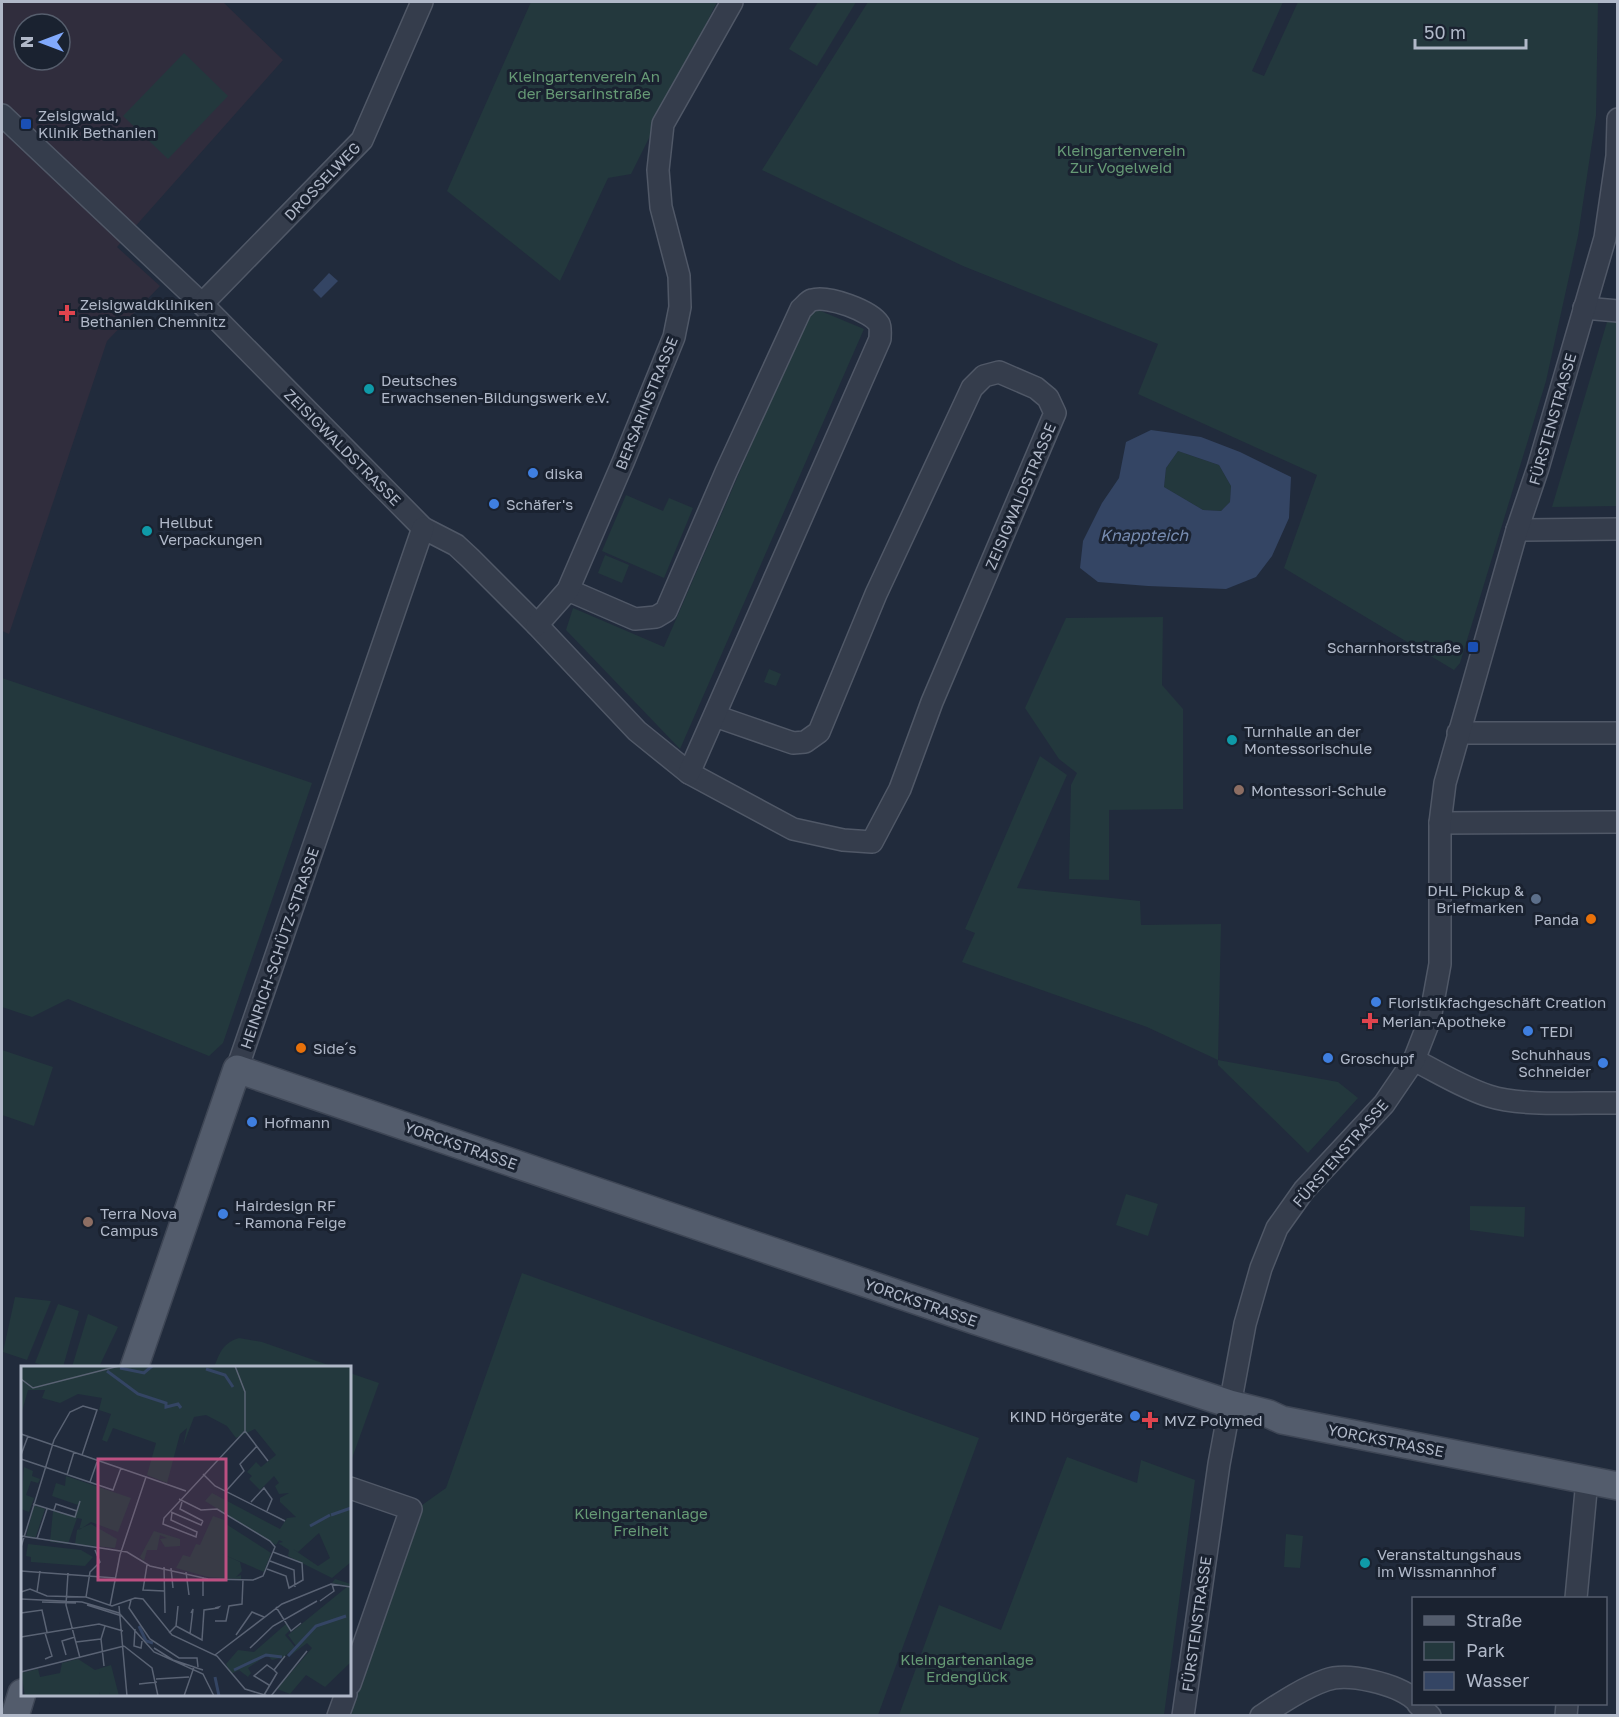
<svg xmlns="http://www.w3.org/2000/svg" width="1619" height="1717" font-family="'Golos Text',sans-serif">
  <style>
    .medical { fill: #302d3d; fill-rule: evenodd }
    .green { fill: #23383d }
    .water { fill: #344564; fill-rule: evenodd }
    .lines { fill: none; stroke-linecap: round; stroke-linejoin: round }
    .minor-casing { stroke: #505867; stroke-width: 24 }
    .major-casing { stroke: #3e4655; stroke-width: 30 }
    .minor { stroke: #353d4c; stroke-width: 21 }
    .major { stroke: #535c6c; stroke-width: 27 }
    .transit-dot { fill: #1a4fb4; stroke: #1a2230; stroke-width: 2 }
    .health-dot { fill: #e0444e; stroke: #1a2230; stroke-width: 2 }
    .culture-dot { fill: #0f9aa8; stroke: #1a2230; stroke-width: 2 }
    .shop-dot { fill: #3f7fe0; stroke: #1a2230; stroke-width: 2 }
    .education-dot { fill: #8d6e63; stroke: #1a2230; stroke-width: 2 }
    .service-dot { fill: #5c6f8a; stroke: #1a2230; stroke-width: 2 }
    .food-dot { fill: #e8710a; stroke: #1a2230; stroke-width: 2 }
    .labels { text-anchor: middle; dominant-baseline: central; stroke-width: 6; stroke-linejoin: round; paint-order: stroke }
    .park-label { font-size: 15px; fill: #669a75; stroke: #1a2230 }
    .poi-label { font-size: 15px; fill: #b0b8c8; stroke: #1a2230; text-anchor: start }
    .street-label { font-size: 15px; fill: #b0b8c8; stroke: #1a2230 }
    .water-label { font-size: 16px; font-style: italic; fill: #778cb1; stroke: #1a2230 }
    .inset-river { fill: none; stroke: #344564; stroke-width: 3 }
    .inset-road { fill: none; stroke: #5a6374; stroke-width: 1.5 }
    .view { fill: #bc5081; fill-opacity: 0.15; stroke: #bc5081; stroke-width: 3 }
    .inset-edge { fill: none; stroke: #b0b8c8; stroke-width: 3 }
  </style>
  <rect width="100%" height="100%" fill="#212b3c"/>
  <path class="medical" d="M 3,2 L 223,2 L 283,60 L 117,247 L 160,286 L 107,341 L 9,634 L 2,631 L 2,3 ZM 24,24 L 60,24 L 60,60 L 24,60 Z"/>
  <g class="green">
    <path d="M 531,2 L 717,2 L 631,174 L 608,178 L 560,281 L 447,191 Z"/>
    <path d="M 818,2 L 856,2 L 817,66 L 789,49 Z"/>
    <path d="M 868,2 L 1283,2 L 1252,71 L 1264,76 L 1298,2 L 1598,2 L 1596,116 L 1578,236 L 1546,381 L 1460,663 L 1454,670 L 1284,568 L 1317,475 L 1138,394 L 1158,344 L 963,266 L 762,170 Z"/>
    <path d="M 184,53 L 228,96 L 168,159 L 123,116 Z"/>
    <path d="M 811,307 L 864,329 L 680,749 L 566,630 L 573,608 L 664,647 Z"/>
    <path d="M 1607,322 L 1617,322 L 1617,506 L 1552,507 Z"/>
    <path d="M 1178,451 L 1219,465 L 1231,486 L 1230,502 L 1221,511 L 1203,510 L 1164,487 L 1166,468 Z"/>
    <path d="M 626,495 L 663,511 L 669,498 L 693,508 L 664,578 L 602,551 Z"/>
    <path d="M 605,555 L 629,565 L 622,583 L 598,573 Z"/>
    <path d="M 1163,617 L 1162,685 L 1183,709 L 1183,809 L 1109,810 L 1109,880 L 1069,879 L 1071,785 L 1077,773 L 1059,759 L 1025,708 L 1066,618 Z"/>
    <path d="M 769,669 L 781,674 L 776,686 L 764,682 Z"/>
    <path d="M 2,678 L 312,783 L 223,1043 L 209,1056 L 68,999 L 32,1017 L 2,1007 Z"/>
    <path d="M 1040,756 L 1067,775 L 1017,888 L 1140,901 L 1141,925 L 1221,924 L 1218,1060 L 1338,1082 L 1358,1098 L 1308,1153 L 1218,1065 L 1218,1060 L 1147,1027 L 962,962 L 975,933 L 965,929 Z"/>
    <path d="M 2,1050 L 53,1067 L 34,1126 L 2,1115 Z"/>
    <path d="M 1126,1194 L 1158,1204 L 1148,1236 L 1116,1225 Z"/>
    <path d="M 1470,1206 L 1525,1207 L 1524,1237 L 1470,1230 Z"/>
    <path d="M 522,1273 L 979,1438 L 878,1715 L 348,1716 L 418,1508 L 446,1488 Z"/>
    <path d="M 15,1297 L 51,1301 L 27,1360 L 3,1352 Z"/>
    <path d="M 58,1304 L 79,1311 L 63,1367 L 50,1367 L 35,1363 Z"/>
    <path d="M 88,1314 L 118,1327 L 99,1367 L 72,1367 Z"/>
    <path d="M 239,1338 L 262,1342 L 334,1367 L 214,1367 C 220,1352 223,1343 239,1338 Z"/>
    <path d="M 350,1373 L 379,1383 L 350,1464 Z"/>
    <path d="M 1067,1457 L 1137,1483 L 1141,1460 L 1195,1480 L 1164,1715 L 899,1715 L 939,1605 L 1001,1630 Z"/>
    <path d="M 1286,1534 L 1303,1536 L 1300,1568 L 1284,1567 Z"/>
  </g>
  <g class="water">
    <path d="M 329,273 L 338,281 L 321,298 L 313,290 Z"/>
    <path d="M 1151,430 L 1201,437 L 1240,452 L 1291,477 L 1289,518 L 1272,556 L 1256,577 L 1226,589 L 1148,586 L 1098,582 L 1080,568 L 1083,541 L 1102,503 L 1119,478 L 1126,442 ZM 1178,451 L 1219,465 L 1231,486 L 1230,502 L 1221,511 L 1203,510 L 1164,487 L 1166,468 Z"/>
  </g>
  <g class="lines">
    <defs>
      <g id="minor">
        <path d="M 2,115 L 202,304 L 423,528 L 456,545 L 470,558 L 537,625 L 637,731 L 689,773 L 793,829 L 843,840 L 872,842 L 900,789 L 932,702 L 1055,413 L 1048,398 L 1036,388 L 999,372 L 984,376 L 972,388 L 876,594 L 819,732 L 805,742 L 793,743 L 715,716"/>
        <path d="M 202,304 L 362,140 L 422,2"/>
        <path d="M 1584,308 L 1618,311"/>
        <path d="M 1517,530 L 1618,529"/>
        <path d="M 568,590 L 635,619 L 656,617 L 666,611 L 726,472 L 801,309 C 805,306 808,301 812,300 C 828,295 871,311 879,324 C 881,328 880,334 880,339 L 689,773"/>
        <path d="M 537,625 L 568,590 L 624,460 L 674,337 L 680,307 L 679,276 L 661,207 L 658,170 L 663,124 L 732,2"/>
        <path d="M 1458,733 L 1618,733"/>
        <path d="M 1440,823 L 1618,822"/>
        <path d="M 1414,1060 C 1438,1072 1463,1088 1489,1096 C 1523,1107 1581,1102 1618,1103"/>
        <path d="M 237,1069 L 423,528"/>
        <path d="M 350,1488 L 411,1509 L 350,1684"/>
        <path d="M 1576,1598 L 1587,1480"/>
        <path d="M 1418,1704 L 1430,1716"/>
        <path d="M 338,1716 L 346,1694"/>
        <path d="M 1183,1716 L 1219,1464 L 1245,1324 L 1261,1268 L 1277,1228 L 1304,1190 L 1384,1104 L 1414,1060 L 1430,1019 L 1440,964 L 1440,823 L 1445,783 L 1517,530 L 1538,468 L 1605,238 L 1617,156 L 1618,119"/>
        <path d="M 1261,1716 C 1281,1703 1303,1688 1326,1680 C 1348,1672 1396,1684 1414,1699"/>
        <path d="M 1566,1716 L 1567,1704"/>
      </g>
      <g id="major">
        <path d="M 134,1368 L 237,1069 L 974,1320 L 1230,1404 L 1269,1414 L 1282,1420 L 1618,1486"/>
        <path d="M 15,1716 L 22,1693"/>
      </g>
    </defs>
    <use href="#minor" class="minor-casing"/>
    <use href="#major" class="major-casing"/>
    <use href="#minor" class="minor"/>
    <use href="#major" class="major"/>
  </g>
  <g class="transit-dot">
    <rect x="20" y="118" width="12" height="12" rx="3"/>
    <rect x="1467" y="641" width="12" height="12" rx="3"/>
  </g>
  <g class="health-dot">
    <path d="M64 304h6v6h6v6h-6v6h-6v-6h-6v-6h6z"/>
    <path d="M1367 1012h6v6h6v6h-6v6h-6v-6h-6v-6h6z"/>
    <path d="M1147 1411h6v6h6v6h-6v6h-6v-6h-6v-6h6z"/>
  </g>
  <g class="culture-dot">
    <circle cx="369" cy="389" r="6"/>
    <circle cx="147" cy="531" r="6"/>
    <circle cx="1232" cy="740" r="6"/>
    <circle cx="1365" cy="1563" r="6"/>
  </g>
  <g class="shop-dot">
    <circle cx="533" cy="473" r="6"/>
    <circle cx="494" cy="504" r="6"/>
    <circle cx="1376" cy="1002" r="6"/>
    <circle cx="1528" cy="1031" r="6"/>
    <circle cx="1328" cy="1058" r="6"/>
    <circle cx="1603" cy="1063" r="6"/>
    <circle cx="252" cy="1122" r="6"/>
    <circle cx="223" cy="1214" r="6"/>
    <circle cx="1135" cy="1416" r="6"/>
  </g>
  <g class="education-dot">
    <circle cx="1239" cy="790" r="6"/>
    <circle cx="88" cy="1222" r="6"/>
  </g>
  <circle class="service-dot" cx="1536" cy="899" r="6"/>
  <g class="food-dot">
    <circle cx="1591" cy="919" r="6"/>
    <circle cx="301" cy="1048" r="6"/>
  </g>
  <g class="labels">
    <g class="park-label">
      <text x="584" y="76">Kleingartenverein An<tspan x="584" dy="17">der Bersarinstraße</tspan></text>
      <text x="1121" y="150">Kleingartenverein<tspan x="1121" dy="17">Zur Vogelweid</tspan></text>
      <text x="641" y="1513">Kleingartenanlage<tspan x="641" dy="17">Freiheit</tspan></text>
      <text x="967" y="1659">Kleingartenanlage<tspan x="967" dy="17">Erdenglück</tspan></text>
    </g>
    <g class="poi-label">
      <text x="38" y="115">Zeisigwald,<tspan x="38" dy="17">Klinik Bethanien</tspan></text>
      <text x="80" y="304">Zeisigwaldkliniken<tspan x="80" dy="17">Bethanien Chemnitz</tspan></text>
      <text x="381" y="380">Deutsches<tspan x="381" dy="17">Erwachsenen-Bildungswerk e.V.</tspan></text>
      <text x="545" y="473">diska</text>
      <text x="506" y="504">Schäfer's</text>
      <text x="159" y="522">Hellbut<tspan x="159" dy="17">Verpackungen</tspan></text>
      <text x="1461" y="647" text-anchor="end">Scharnhorststraße</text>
      <text x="1244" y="731">Turnhalle an der<tspan x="1244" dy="17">Montessorischule</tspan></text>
      <text x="1251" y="790">Montessori-Schule</text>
      <text x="1524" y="890" text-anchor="end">DHL Pickup &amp;<tspan x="1524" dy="17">Briefmarken</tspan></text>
      <text x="1579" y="919" text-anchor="end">Panda</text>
      <text x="1388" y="1002">Floristikfachgeschäft Creation</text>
      <text x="1382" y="1021">Merian-Apotheke</text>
      <text x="1540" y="1031">TEDi</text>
      <text x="313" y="1048">Side´s</text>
      <text x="1591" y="1054" text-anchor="end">Schuhhaus<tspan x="1591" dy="17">Schneider</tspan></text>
      <text x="1340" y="1058">Groschupf</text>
      <text x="264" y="1122">Hofmann</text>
      <text x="235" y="1205">Hairdesign RF<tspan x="235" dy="17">- Ramona Feige</tspan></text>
      <text x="100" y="1213">Terra Nova<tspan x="100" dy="17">Campus</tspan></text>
      <text x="1123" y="1416" text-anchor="end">KIND Hörgeräte</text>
      <text x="1164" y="1420">MVZ Polymed</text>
      <text x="1377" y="1554">Veranstaltungshaus<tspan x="1377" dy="17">im Wissmannhof</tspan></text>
    </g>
    <g class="street-label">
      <text transform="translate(322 181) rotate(-46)">DROSSELWEG</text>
      <text transform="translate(646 403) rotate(-68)">BERSARINSTRASSE</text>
      <text transform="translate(1552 419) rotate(-74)">FÜRSTENSTRASSE</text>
      <text transform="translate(343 447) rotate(45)">ZEISIGWALDSTRASSE</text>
      <text transform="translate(1020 496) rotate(-67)">ZEISIGWALDSTRASSE</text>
      <text transform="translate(279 948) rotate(-71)">HEINRICH-SCHÜTZ-STRASSE</text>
      <text transform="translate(461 1145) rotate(19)">YORCKSTRASSE</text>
      <text transform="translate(1340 1153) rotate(-49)">FÜRSTENSTRASSE</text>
      <text transform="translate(921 1302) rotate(19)">YORCKSTRASSE</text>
      <text transform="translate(1386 1440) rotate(11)">YORCKSTRASSE</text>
      <text transform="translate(1196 1624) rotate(-82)">FÜRSTENSTRASSE</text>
    </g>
    <g class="water-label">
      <text x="1144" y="535">Knappteich</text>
    </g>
  </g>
  <g transform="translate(21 1366)">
    <rect width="330" height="330" fill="#212b3c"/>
    <path d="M 0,0 L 330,0 L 330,196 L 311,212 L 267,190 L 268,184 L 257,177 L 262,176 L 258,174 L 255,179 L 184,135 L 191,127 L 259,163 L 266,152 L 275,151 L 259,136 L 259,132 L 268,127 L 258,128 L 254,120 L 258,117 L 253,110 L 239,124 L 228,113 L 231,110 L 226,106 L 235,96 L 240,101 L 255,89 L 234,63 L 215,72 L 206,60 L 185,49 L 173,51 L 162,80 L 166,62 L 159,68 L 146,117 L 126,109 L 135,77 L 92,62 L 86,76 L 81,74 L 90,48 L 78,44 L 81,32 L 57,28 L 39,37 L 21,32 L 24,24 L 7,24 L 0,49 ZM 298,167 L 309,192 L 297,200 L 272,183 L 277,186 ZM 3,101 L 12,105 L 11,110 L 19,113 L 17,117 L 10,115 L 5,129 L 13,132 L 8,146 L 0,143 ZM 45,110 L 110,132 L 97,166 L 70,156 L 58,164 L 61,153 L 56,152 L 47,178 L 29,176 L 32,145 L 53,151 L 57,139 L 31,130 L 35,117 L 44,120 ZM 13,139 L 24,143 L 14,173 L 5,171 ZM 192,150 L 206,155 L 205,158 L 250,187 L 243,206 L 199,187 L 219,196 L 221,205 L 215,211 L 220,209 L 220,213 L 187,211 L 155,202 L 162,189 L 169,191 L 175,178 L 179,179 ZM 70,158 L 96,173 L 94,182 L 54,178 L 56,164 ZM 133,165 L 159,173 L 159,180 L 144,181 L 139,173 L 146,172 L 139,169 L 136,184 L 126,184 L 123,195 L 119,191 ZM 7,178 L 60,184 L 72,191 L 64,200 L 10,196 L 10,191 L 5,190 ZM 314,213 L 330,218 L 330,296 L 304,321 L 285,309 L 269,328 L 256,323 L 291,282 L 286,277 L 266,292 L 275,280 L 267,269 L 327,220 L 311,217 ZM 265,258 L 269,264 L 264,269 L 274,281 L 263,291 L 251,294 L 246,289 L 227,302 L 230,307 L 227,311 L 218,304 L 210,308 L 205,298 L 217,284 L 233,286 ZM 57,293 L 74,304 L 90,299 L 98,330 L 80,330 L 78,326 L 79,330 L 4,330 L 0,307 L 17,303 L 19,311 L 39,307 L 41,297 Z" fill="#23383d" fill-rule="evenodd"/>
    <path class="inset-river" d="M 99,2 L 123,7 L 131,0M 185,3 L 204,9 L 212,21M 86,5 L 117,28 L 145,37 L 145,41 L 157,38 L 160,42M 310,149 L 330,142M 289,160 L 309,149M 118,260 L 125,275 L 132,277M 267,290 L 295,260 L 325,250M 213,304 L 245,289 L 261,291M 194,311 L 198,330"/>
    <path class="inset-road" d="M 214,0 L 224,26 L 224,65M 0,13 L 12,22 L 98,0M 224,65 L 247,95M 0,68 L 125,111 L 99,189 L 89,240M 0,89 L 7,70M 0,93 L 92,124 L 100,102M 182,108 L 194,120 L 264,155M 46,109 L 53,86M 125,111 L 165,125M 69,116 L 76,96M 205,125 L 223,105 L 219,98 L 236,80M 161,136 L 159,143 L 182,155M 230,136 L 243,122 L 251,133 L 246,145M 12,138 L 54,151 L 59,135M 33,144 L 35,138 L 56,145M 150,146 L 180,159 L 182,155M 151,147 L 150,154 L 176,166 L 175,171 L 142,158 L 143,152 L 224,65M 0,170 L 106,186 L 129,200 L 187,213 L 232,214 L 242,210 L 254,181 L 249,175 L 196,143 L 180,144 L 158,133M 16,173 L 26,143M 0,181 L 33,74 L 49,46 L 62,40 L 76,44 L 61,89M 249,195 L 273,204 L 274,221M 126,199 L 122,224 L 143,225M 143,201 L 144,247M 150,202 L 152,222M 246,203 L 265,210 L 268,222 L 282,214 L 281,197 L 252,186M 0,205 L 94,212M 165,206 L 168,229M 47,207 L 45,239 L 59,292M 0,226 L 9,223 L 26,230 L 65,231 L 91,240 L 114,232 L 122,233 L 151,269 L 196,290 L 224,323 L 247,330M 16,226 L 19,205M 182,230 L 182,211M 65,231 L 69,206 L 79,196 L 74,184M 0,233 L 61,236 L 98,247 L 133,286 L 182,308 L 193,330M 110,234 L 108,242 L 129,273 L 158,292 L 176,292 L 177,301M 299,235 L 313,225 L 311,218M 21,236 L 55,237M 66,239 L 101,250M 98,240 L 106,330M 255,241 L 270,265 L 280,257M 0,247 L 21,244 L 26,266M 194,255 L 205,255 L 208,240 L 221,238 L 222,214M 155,260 L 181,274 L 183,244 L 197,242 L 198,241 L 194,242M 114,263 L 113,280 L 120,282 L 121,275M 24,267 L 31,290 L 24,293M 148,267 L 155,260 L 157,240M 169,268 L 172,243 L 170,247M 215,269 L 231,246 L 243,251M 0,271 L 78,258 L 102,265M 55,276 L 80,273M 103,280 L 131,302 L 137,330M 133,282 L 152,294 L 182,304M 229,282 L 252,260 L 296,235M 45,289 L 41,275 L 54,271M 194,289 L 261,238 L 310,218 L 330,221M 83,300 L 80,273 L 84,260M 0,306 L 103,280M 135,313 L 168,311M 118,318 L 136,316M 248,319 L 233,310 L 246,299 L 253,304M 243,329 L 256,307 L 253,304 L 264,290M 163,330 L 173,301M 250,330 L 286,285"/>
    <path class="view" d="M 77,93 L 205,93 L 205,214 L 77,214 Z"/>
    <rect width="330" height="330" class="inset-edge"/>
  </g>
  <rect width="1619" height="1717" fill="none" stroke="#b0b8c8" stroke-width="6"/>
  <rect x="1412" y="1597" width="195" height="108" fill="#1a2230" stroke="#565e6d" stroke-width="1.5"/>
  <rect x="1424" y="1616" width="30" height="9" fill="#535c6c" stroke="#565e6d" stroke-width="1.5"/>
  <text x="1466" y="1627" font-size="18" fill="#b0b8c8">Straße</text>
  <rect x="1424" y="1642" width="30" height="18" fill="#23383d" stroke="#565e6d" stroke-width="1.5"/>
  <text x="1466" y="1657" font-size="18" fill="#b0b8c8">Park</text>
  <rect x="1424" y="1672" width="30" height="18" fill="#344564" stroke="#565e6d" stroke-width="1.5"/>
  <text x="1466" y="1687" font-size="18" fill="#b0b8c8">Wasser</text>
  <g transform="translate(42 42) rotate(270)"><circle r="28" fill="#1a2230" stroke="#565e6d" stroke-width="1.5"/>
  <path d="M0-4.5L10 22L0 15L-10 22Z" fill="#81a9fc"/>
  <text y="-9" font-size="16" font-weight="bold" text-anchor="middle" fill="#b0b8c8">N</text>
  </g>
  <path d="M1415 39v9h111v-9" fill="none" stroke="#b0b8c8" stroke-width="3"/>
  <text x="1424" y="39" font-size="18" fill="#b0b8c8" stroke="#1a2230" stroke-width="4.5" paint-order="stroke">50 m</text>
</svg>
